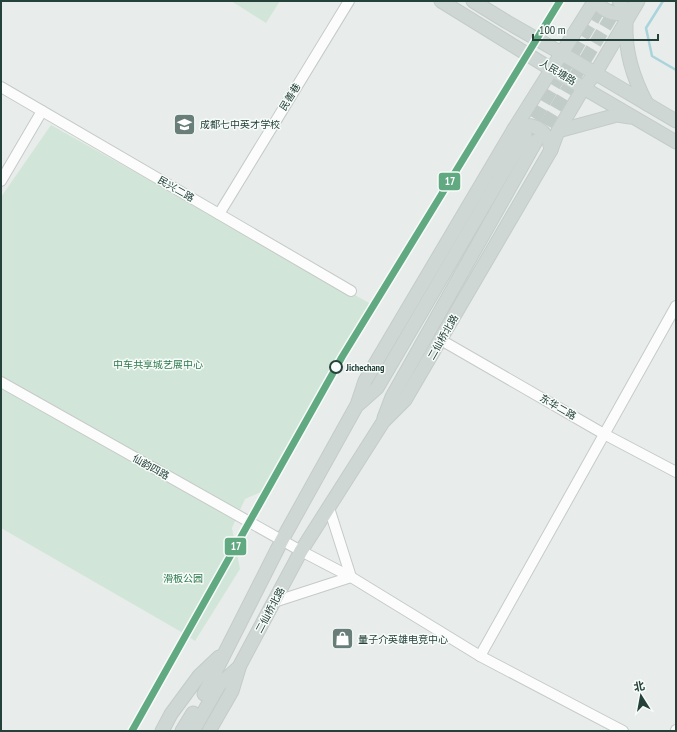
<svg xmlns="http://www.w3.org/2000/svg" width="677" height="732" font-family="'PT Sans Narrow','Noto Sans SC',sans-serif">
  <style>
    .green { fill: #d1e6d8 }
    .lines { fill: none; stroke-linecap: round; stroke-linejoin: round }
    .stream { stroke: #a9d4db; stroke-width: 2.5 }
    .major-tunnel { stroke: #c1cbc8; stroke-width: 13; stroke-dasharray: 13 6; stroke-linecap: butt }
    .minor-casing { stroke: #c5cac8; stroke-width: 12 }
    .major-casing { stroke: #c3ccc9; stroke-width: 15 }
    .minor { stroke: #fcfcfc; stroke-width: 10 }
    .major { stroke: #cfd7d5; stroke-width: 13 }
    .metro-1-casing { stroke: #f7fbf9; stroke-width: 10 }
    .metro-1 { stroke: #60a981; stroke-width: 7 }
    .stop-dot { fill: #f7fbf9; stroke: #24423a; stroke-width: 2 }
    .labels { text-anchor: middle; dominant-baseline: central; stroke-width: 3; stroke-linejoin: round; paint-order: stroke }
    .street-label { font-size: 10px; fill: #24423a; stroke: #f7fbf9 }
    .poi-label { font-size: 10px; fill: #24423a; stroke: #f7fbf9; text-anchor: start }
    .park-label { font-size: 10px; fill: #2d7a4b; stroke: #f7fbf9 }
    .stop-label { font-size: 10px; font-weight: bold; fill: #24423a; stroke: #f7fbf9; text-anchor: start }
    .line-badge { stroke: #f7fbf9; stroke-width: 1.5 }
    .badge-label { font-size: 11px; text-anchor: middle; font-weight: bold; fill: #fff }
  </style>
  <rect width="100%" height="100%" fill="#e8edeb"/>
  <g class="green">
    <path d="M 231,1 L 280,1 L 266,23 Z"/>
    <path d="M 51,125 L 371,304 L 268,489 L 245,499 L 232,528 L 240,569 L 195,641 L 183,633 L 1,528 L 1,197 Z"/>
  </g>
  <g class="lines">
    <path class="stream" d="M 663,1 L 646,28 L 652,56 L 676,70"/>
    <g class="major-tunnel">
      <path d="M 525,135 L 604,1"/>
      <path d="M 536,141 L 619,4"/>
    </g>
    <defs>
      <g id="minor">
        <path d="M 1,87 L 351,291"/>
        <path d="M 1,181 L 42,111"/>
        <path d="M 219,214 L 349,1"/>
        <path d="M 441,340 L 604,434 L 676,472"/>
        <path d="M 1,382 L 301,551 L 351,577 L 480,656 L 623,731"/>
        <path d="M 274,602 L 351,577 L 329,508"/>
        <path d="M 480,656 L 676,306"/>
        <path d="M 676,731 L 676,730"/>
      </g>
      <g id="major">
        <path d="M 441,1 L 551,69 L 676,142"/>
        <path d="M 473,1 L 507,22 L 561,53 L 676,121"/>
        <path d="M 597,1 C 600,9 614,16 623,13 C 627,12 631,8 635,6"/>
        <path d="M 620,3 L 621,1"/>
        <path d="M 626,24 C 625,51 634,80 647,104"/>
        <path d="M 514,129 C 533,120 548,130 551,150"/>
        <path d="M 558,131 L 617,115 L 630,117"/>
        <path d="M 359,404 L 377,388 L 525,135"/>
        <path d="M 384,418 L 392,397 L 536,141"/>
        <path d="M 204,694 L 282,540 L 357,405 L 365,381 L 514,129 L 592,5 L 593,1"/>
        <path d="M 162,731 L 171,714 L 199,676 L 219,657"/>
        <path d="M 182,731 L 193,713"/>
        <path d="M 193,731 L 219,685 L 239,667 L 301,551 L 383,422 L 405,400 L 551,150 L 558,131 L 584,87 L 595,74 L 638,1"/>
        <path d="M 209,731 L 232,691 L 239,668"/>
      </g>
    </defs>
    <use href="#minor" class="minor-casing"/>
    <use href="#major" class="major-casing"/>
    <use href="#minor" class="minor"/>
    <use href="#major" class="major"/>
    <defs>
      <path id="metro-1" d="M 132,731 L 342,357 L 560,1"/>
    </defs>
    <use href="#metro-1" class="metro-1-casing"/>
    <use href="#metro-1" class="metro-1"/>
  </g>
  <defs>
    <symbol id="school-square" viewBox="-11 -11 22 22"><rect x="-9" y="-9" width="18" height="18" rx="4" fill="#697e78" stroke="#f7fbf9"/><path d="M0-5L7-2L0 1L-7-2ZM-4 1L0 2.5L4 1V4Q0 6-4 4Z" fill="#fff"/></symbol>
    <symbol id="shop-square" viewBox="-11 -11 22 22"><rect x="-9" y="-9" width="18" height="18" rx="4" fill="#697e78" stroke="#f7fbf9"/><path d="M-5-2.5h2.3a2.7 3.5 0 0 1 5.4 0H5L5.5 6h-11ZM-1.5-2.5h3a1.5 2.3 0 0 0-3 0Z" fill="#fff"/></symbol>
  </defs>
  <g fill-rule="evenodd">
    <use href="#school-square" x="172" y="112" width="25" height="25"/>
    <use href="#shop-square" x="330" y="626" width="25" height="25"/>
  </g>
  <circle class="stop-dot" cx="336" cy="367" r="6"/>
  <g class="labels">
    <g class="street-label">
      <text transform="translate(558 72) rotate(31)">人民塘路</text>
      <text transform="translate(290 97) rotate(-58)">民善巷</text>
      <text transform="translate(176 189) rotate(30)">民兴二路</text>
      <text transform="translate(443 337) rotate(-60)">二仙桥北路</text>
      <text transform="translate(558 407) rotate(30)">东华二路</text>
      <text transform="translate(151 467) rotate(29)">仙韵四路</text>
      <text transform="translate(270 610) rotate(-62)">二仙桥北路</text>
    </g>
    <g class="poi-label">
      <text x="200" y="124">成都七中英才学校</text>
      <text x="358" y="639">量子介英雄电竞中心</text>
    </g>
    <g class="park-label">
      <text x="158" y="364">中车共享城艺展中心</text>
      <text x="183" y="578">滑板公园</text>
    </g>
    <g class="stop-label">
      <text x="346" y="367">Jichechang</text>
    </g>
  </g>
  <g class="line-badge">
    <rect x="438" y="172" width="23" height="19" rx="4" fill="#60a981"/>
    <rect x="224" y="537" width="23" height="19" rx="4" fill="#60a981"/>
  </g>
  <g class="badge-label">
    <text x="450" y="185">17</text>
    <text x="236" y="550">17</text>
  </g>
  <rect width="677" height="732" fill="none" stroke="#24423a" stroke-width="4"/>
  <g transform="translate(641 696) rotate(349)" stroke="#f7fbf9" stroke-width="3" paint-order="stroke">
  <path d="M0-3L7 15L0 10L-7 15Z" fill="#24423a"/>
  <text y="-6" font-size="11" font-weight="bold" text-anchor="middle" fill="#24423a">北</text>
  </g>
  <path d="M533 34v6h125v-6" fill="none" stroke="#24423a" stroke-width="2"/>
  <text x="539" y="34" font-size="12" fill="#24423a" stroke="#f7fbf9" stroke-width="3" paint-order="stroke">100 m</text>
</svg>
